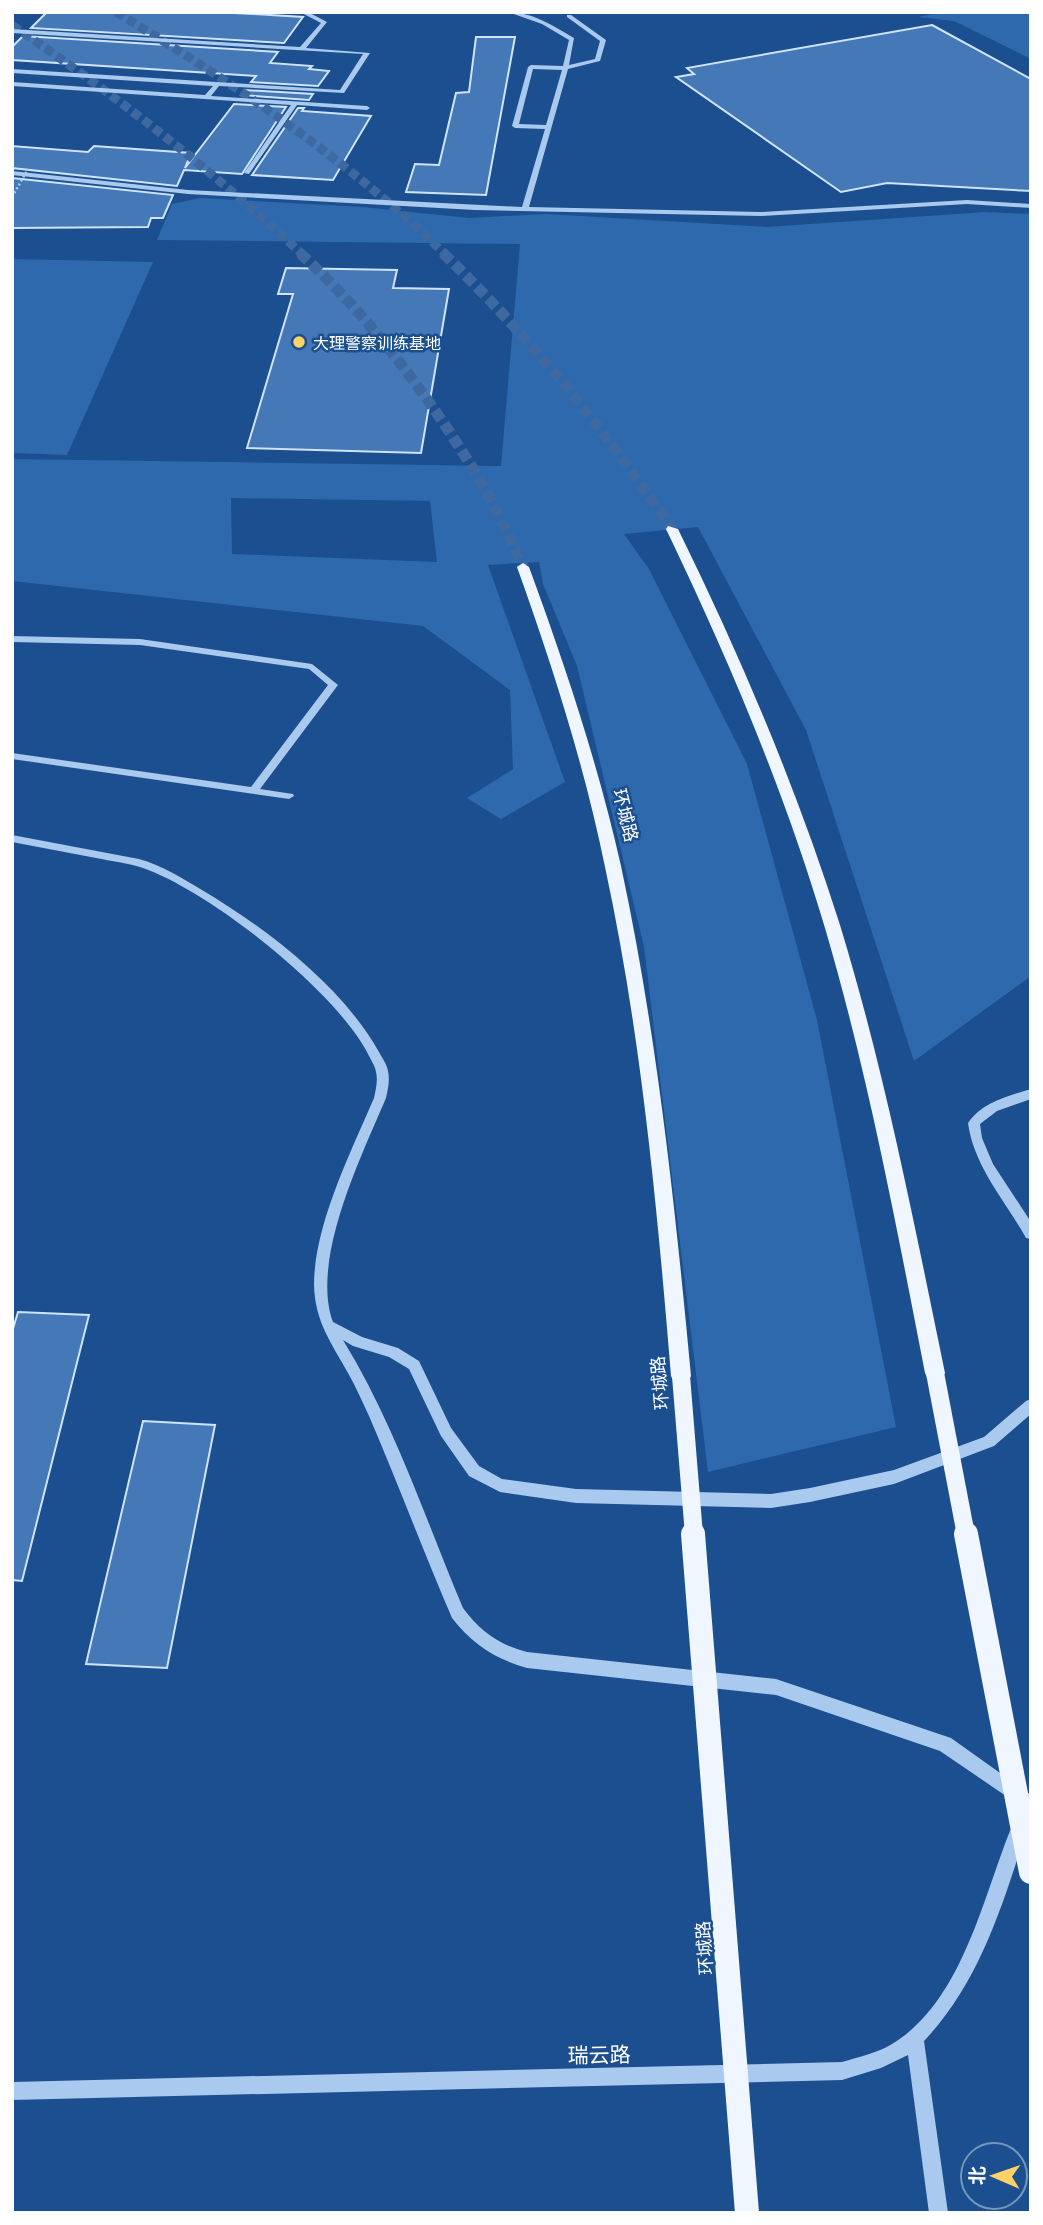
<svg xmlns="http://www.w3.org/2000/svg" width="1043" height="2225" font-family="Commissioner,'Noto Sans SC',sans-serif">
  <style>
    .green { fill: #2e69ad; fill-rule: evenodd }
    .building { fill: #4478b7; stroke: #cfe3fa; stroke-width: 2 }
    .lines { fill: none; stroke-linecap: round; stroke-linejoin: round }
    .major-tunnel-far1 { stroke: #3d69a0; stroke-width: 9; stroke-dasharray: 9 4.5; stroke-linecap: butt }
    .major-tunnel { stroke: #3d69a0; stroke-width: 11; stroke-dasharray: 11 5; stroke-linecap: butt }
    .minor { fill: #a9c9ee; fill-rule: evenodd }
    .major { fill: #f0f6ff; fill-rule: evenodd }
    .path-bridge { stroke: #a9c9ee; stroke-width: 2.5; stroke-dasharray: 2 2.5; stroke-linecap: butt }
    .major-bridge-far1 { stroke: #f0f6ff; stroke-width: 18 }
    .major-bridge { stroke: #f0f6ff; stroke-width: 24 }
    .poi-dot { fill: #ffd166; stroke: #1b4f8f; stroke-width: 2.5 }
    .labels { text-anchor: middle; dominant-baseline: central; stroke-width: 5; stroke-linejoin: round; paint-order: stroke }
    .far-poi-label { font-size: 16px; fill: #fff; stroke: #1b4f8f; text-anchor: start }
    .street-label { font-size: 18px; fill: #fff; stroke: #1b4f8f }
    .near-street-label { font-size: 21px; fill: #fff; stroke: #1b4f8f }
  </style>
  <rect width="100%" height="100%" fill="#1b4f8f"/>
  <g class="green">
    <path d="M 942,12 L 1031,12 L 1031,59 L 954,21 L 918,17 Z"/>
    <path d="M 200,198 L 363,207 L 469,218 L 546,214 L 767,227 L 985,212 L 1031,214 L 1031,976 L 914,1061 L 806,730 L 698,527 L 624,534 L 649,569 L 747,764 L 817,1020 L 896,1427 L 708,1472 L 644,947 L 577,666 L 543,584 L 539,562 L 488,565 L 565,782 L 501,819 L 467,798 L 513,769 L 510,690 L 423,626 L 12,581 L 12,459 L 501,466 L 520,244 L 157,240 L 172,204 ZM 231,498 L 430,501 L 437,562 L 232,554 Z"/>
    <path d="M 12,259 L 153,262 L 67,455 L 12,453 Z"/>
  </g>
  <g class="building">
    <path d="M 47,12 L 218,12 L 303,17 L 284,43 L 31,28 Z"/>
    <path d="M 932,25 L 1031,79 L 1031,191 L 887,183 L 841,192 L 676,77 L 694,74 L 687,68 Z"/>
    <path d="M 23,36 L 278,52 L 270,63 L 312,66 L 309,69 L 329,71 L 318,86 L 251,82 L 256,76 L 12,60 L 12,47 Z"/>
    <path d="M 476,37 L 515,37 L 486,195 L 406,192 L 415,164 L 439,165 L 456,93 L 469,92 Z"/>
    <path d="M 245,90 L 313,94 L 309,100 L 241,95 Z"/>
    <path d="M 234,104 L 286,107 L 242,174 L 184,170 L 177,186 L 12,168 L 12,146 L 88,152 L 94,146 L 191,153 L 185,168 Z"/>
    <path d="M 298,108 L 304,108 L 302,111 L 371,116 L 333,180 L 252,175 Z"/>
    <path d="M 12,178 L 173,195 L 163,218 L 151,218 L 148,227 L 12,228 Z"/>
    <path d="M 286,268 L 397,270 L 393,288 L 449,289 L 421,453 L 247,448 L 293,294 L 278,294 Z"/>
    <path d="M 18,1312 L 89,1315 L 22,1581 L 12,1580 L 12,1332 Z"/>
    <path d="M 143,1421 L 215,1425 L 167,1668 L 86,1664 Z"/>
  </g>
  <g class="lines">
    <g class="major-tunnel-far1">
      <path d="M 116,12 C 233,83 347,159 445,254"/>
      <path d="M 12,25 C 115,95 211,169 302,254"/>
    </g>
    <g class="major-tunnel">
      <path d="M 300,253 C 371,318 430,398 480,480 C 496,508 509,538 523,567"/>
      <path d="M 443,253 C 530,337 604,429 672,529"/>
    </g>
    <g class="minor">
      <path d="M 300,12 L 308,12 L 327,22 L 306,48 L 370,53 L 344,93 L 219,86 L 211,96 L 367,106 L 370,108 L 367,110 L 297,105 L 249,174 L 244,173 L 291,105 L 12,86 L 12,82 L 205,95 L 213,86 L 12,73 L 12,69 L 340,90 L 363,54 L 12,33 L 12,29 L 300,47 L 321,23 Z"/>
      <path d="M 508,12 C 532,12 554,26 574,38 L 569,65 L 595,59 L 600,41 L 567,17 L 567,15 L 571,15 L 606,40 L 600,61 L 568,69 L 529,207 L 761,212 L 967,200 L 1031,204 L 1031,208 L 967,204 L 761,216 L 475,210 L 188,194 L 12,175 L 12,171 L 188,190 L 522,207 L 545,129 L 515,128 L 512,126 L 528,67 L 531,65 L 563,66 L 569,40 L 542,24 ZM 533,69 L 562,70 L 546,125 L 519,124 Z"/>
      <path d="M 12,636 L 140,639 L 312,664 L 338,685 L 260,789 L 293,794 L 294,796 L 289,799 L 12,759 L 12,753 L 251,787 L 328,685 L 309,669 L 140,645 L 12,642 Z"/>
      <path d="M 12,835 L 139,859 C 161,865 182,878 202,890 C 266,928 342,986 379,1052 C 382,1058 387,1064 388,1071 C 390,1080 388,1089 386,1098 C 362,1155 310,1260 333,1322 L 362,1337 L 398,1348 L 419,1361 L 451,1428 L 479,1466 L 502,1479 L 576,1489 L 771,1494 L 810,1488 L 894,1470 L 984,1437 L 1026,1401 L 1031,1399 L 1031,1414 L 994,1446 L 894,1484 L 810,1502 L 771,1508 L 576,1503 L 500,1492 L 469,1476 L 441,1436 L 409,1369 L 389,1357 L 353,1346 L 343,1340 C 394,1423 425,1518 463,1608 C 480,1631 499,1645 527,1652 L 776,1679 L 951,1738 L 1031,1795 L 1031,1813 L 940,1751 L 776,1695 L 527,1668 C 495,1659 472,1644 452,1618 C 423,1551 398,1483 369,1416 C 362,1401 356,1387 348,1373 C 331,1342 315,1322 314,1285 C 314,1225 351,1152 374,1098 C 376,1089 378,1080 376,1072 C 375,1065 370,1059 367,1052 C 333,989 211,892 143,868 C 128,863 111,861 96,858 C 68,853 40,847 12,842 Z"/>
      <path d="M 1031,1089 L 1031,1099 L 997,1111 L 980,1124 L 982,1138 L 993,1164 L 1031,1222 L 1031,1239 L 1026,1238 C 1005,1200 974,1167 968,1123 C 982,1102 1008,1096 1031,1089 Z"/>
      <path d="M 1018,1824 L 1024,1826 L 1026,1832 C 1002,1907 979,1983 924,2041 L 948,2213 L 929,2213 L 908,2055 L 881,2068 L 842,2080 L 12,2100 L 12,2082 L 842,2062 C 859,2057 877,2053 892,2044 C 963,2001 983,1896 1012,1826 Z"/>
    </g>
    <g class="major">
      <path d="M 668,526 L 678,529 C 741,657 797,789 840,925 C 885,1072 914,1223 945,1373 L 942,1379 L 935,1382 L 928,1379 L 925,1373 C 896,1224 868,1074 825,928 C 784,790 728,658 666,529 Z"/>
      <path d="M 523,563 L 529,567 C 565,665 598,764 621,866 C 657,1034 675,1205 691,1376 L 688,1382 L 681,1385 L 674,1382 L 671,1376 C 657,1205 641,1034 605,867 C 584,764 552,665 517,567 Z"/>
    </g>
    <path class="path-bridge" d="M 12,197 L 28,169"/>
    <g class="major-bridge-far1">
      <path d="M 935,1373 L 966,1535"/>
      <path d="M 681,1376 L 694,1535"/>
    </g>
    <g class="major-bridge">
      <path d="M 693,1534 L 747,2213"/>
      <path d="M 966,1534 L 1031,1872"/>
    </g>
  </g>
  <circle class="poi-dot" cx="299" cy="342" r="7"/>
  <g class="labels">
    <g class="far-poi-label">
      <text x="313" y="342">大理警察训练基地</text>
    </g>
    <g class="street-label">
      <text transform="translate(626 815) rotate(76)">环城路</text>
      <text transform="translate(659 1383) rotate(-95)">环城路</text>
      <text transform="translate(704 1948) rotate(-94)">环城路</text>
    </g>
    <g class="near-street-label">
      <text transform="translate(599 2054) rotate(-1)">瑞云路</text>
    </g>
  </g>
  <rect width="1043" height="2225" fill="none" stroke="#ffffff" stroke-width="28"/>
  <g transform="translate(994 2176) rotate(272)"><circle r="33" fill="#1b4f8f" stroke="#7695bc" stroke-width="2"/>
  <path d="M0-5L12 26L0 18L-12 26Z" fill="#ffd166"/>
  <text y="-10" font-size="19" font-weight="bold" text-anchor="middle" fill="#ffffff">北</text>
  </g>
</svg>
